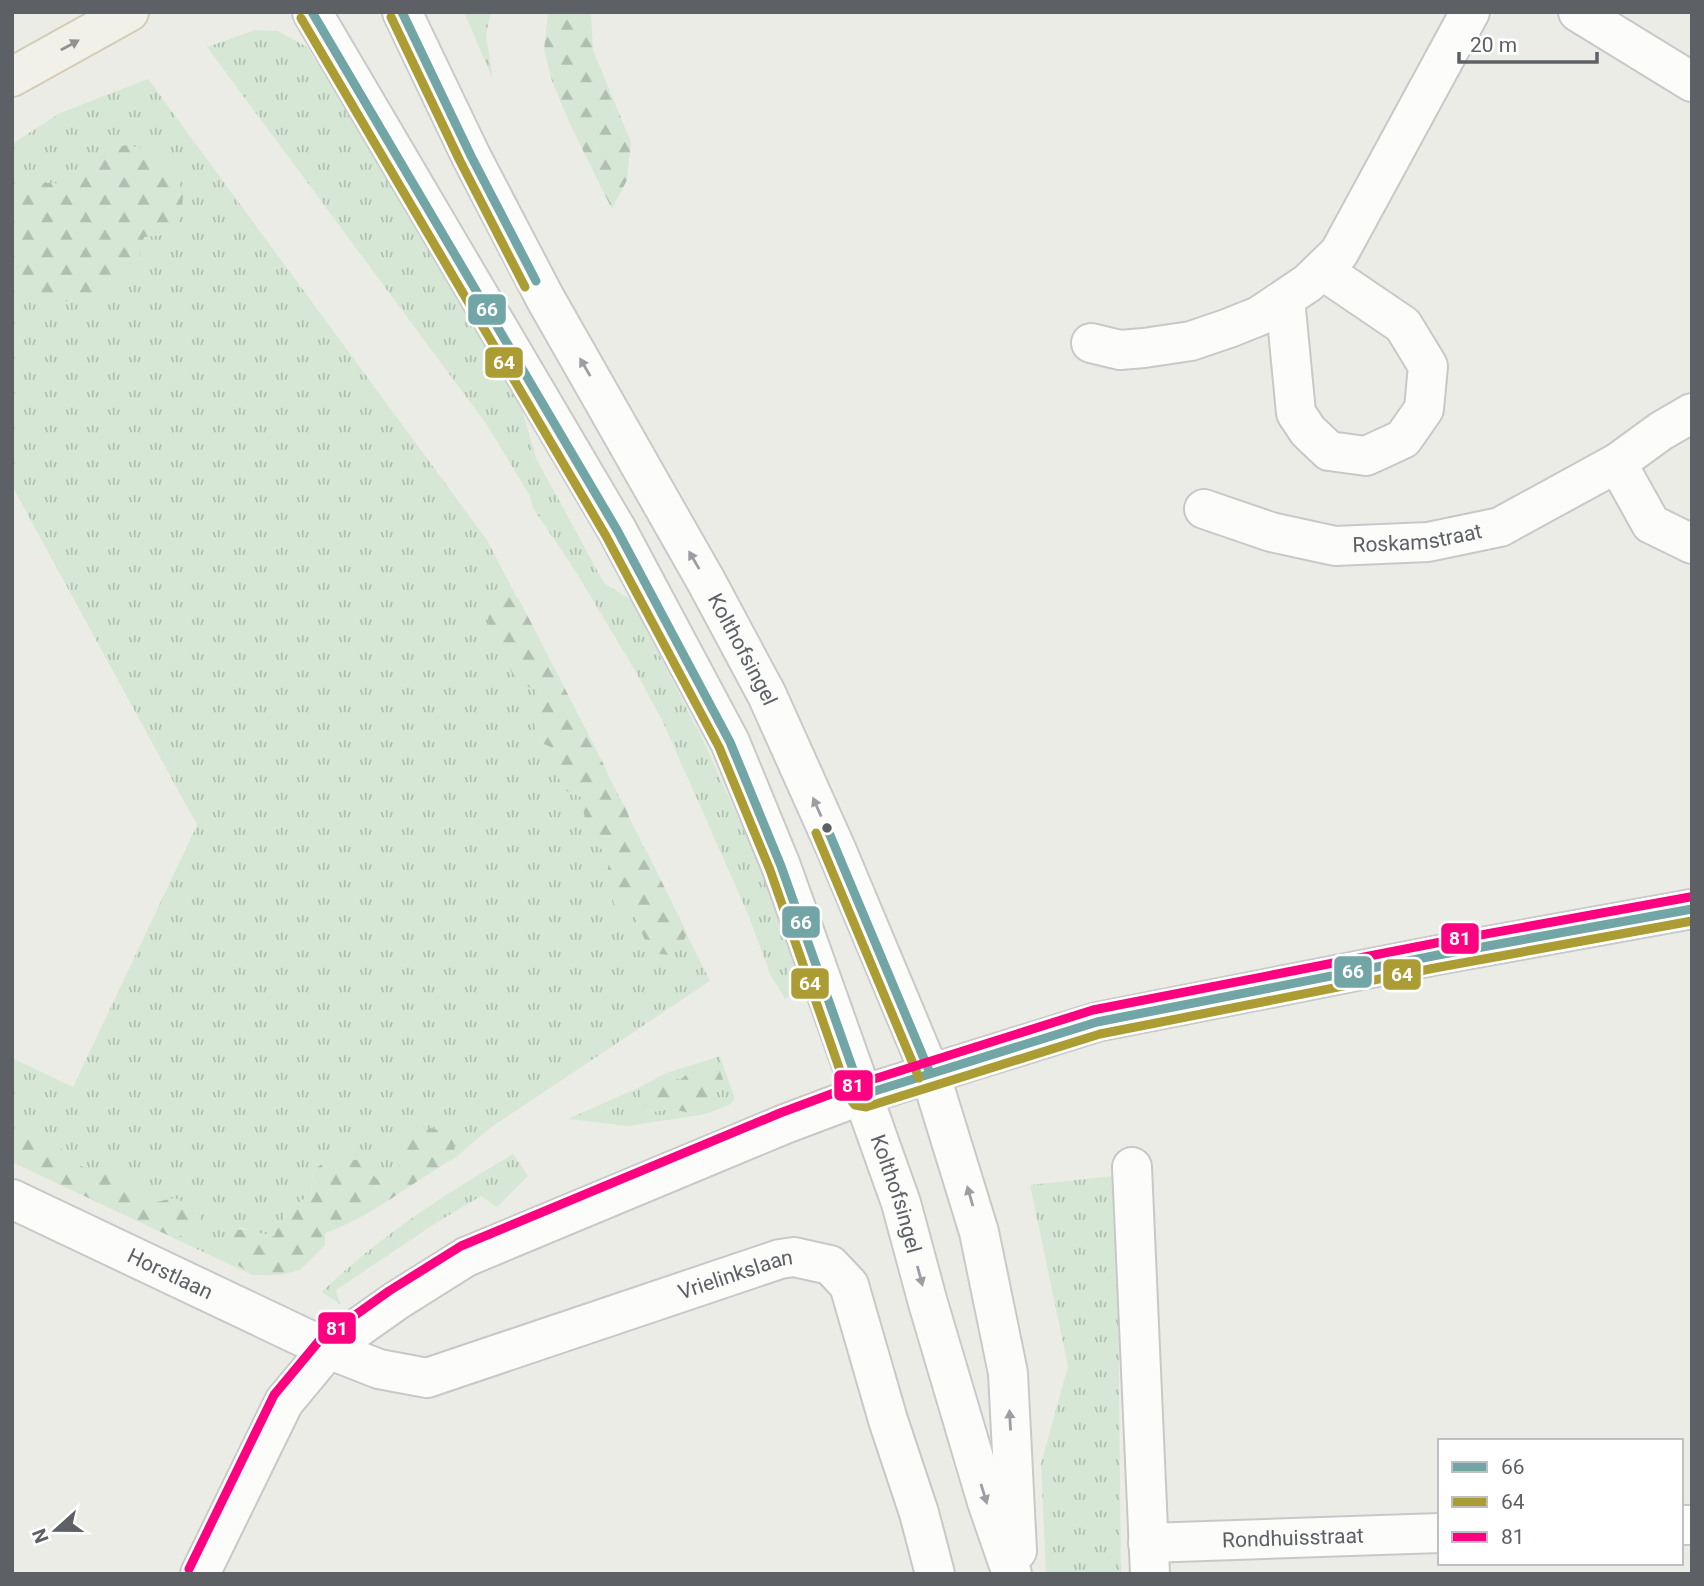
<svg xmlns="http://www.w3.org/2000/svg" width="1704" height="1586" font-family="Roboto,sans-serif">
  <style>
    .grass { fill: url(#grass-tufts) }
    .forest { fill: url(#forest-firs) }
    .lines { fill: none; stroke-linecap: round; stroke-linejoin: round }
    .street-casing { stroke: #c8c8c8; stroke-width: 42 }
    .secondary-casing { stroke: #c9c9c9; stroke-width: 42 }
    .primary-casing { stroke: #d3cdb7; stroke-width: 42 }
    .street { stroke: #fcfcfb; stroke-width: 38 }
    .secondary { stroke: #fcfcfb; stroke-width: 38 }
    .primary { stroke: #f2f1e9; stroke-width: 38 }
    .bus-1-casing { stroke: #fff; stroke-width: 14 }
    .bus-2-casing { stroke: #fff; stroke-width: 14 }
    .bus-3-casing { stroke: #fff; stroke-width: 14 }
    .bus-1 { stroke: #71a5a6; stroke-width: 9 }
    .bus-2 { stroke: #ac9c34; stroke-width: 9 }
    .bus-3 { stroke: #ff0080; stroke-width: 9 }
    .oneway { fill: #919393 }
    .oneway2 { fill: #9d9ea1 }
    .bus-dot { fill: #5d6065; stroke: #fff; stroke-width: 2.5 }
    .labels { text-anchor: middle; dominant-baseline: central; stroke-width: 5; stroke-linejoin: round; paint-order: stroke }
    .street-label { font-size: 21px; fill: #5d6065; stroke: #fff }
    .line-badge { stroke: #fff; stroke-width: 2.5 }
    .badge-label { font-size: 19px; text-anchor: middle; font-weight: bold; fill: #fff }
  </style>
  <defs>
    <pattern id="grass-tufts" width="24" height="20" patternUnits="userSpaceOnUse" patternTransform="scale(1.75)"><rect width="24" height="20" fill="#d6e8d5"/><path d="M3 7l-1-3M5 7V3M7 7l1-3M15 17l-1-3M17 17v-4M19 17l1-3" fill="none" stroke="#b1bfb0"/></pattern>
    <pattern id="forest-firs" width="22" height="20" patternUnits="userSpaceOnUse" patternTransform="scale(1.75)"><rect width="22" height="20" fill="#d6e8d5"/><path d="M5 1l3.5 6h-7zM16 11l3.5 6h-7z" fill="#b1bfb0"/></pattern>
  </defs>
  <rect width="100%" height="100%" fill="#ecece7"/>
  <g class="grass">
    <path d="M 464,12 L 491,12 L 486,34 L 493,80 Z"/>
    <path d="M 255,30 L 278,31 L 307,47 L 397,190 L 518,395 L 536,458 L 604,583 L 631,600 L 703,740 L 768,884 L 805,987 L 785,999 L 770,974 L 748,914 L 663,722 L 637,674 L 576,572 L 533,508 L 530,496 L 487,425 L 207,47 Z"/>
    <path d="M 148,79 L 487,540 L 585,728 L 710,981 L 490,1128 L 455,1158 L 454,1140 L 396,1159 L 403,1174 L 394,1187 L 377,1179 L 359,1160 L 313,1170 L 311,1195 C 291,1206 284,1215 274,1236 L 262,1235 L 240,1227 L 225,1247 L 232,1261 L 252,1275 L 12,1162 L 12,1058 L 73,1087 L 197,825 L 12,486 L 12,144 L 60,113 Z"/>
    <path d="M 720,1056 L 735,1099 L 731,1104 L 709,1113 L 718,1099 L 666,1073 Z"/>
    <path d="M 640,1087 L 640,1101 L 651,1112 L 671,1109 L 700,1115 L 628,1126 L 568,1119 Z"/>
    <path d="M 513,1154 L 528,1176 L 497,1207 L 481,1196 L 439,1221 L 336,1290 L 340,1304 L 322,1292 C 378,1237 445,1194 513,1154 Z"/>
    <path d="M 1113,1176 L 1118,1279 L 1121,1574 L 1046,1574 L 1041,1464 L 1068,1366 L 1030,1185 Z"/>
  </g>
  <g class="forest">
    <path d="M 548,12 L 591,12 L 593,50 L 631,142 L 627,180 L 612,209 L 570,124 L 552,81 L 544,50 Z"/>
    <path d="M 126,145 L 153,150 L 174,168 L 183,194 L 182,212 L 173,234 L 144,237 L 138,262 L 124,272 L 110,297 L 79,305 L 29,289 L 19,309 L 12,315 L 12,193 C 33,181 50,182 73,185 C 86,161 99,152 126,145 Z"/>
    <path d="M 501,589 L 519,599 L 606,769 L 607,785 C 630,800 630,833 647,852 L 687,933 L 684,940 L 669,955 L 651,953 L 633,914 L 614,904 L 606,877 L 611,854 L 589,842 L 581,797 L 564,790 L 555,769 L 561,751 L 541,743 L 533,721 L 537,691 C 508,678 511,673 504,644 C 484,631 487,619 491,597 Z"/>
    <path d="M 707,1065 L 719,1068 L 723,1080 L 713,1085 L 718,1099 L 709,1113 L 700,1115 L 671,1109 L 651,1112 L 640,1101 L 640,1087 L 666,1073 L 680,1080 L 695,1067 Z"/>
    <path d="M 422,1127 L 441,1130 L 454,1140 L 455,1158 C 412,1182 372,1217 325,1233 L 325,1245 L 300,1270 L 280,1275 L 252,1275 L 232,1261 L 225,1247 L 229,1232 C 246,1225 256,1234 274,1236 C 284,1215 291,1206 311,1195 L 313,1170 L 329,1159 L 359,1160 L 377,1179 L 394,1187 L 402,1174 L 396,1159 L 394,1144 L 409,1132 Z"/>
    <path d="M 12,1133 L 58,1144 L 71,1162 L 91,1170 L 110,1170 L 152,1203 L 174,1198 L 196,1207 L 202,1222 L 195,1231 L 174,1238 L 12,1162 Z"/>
  </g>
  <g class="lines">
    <defs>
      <g id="street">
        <path d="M 1578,12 L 1692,82"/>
        <path d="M 1285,299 L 1296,413 L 1308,431 L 1329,451 L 1366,456 L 1403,439 L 1424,409 L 1428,366 L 1403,325 L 1322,270"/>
        <path d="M 1091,343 L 1120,350 L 1144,348 L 1191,341 L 1229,328 L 1259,316 L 1308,283 L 1339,253 L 1470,12"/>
        <path d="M 1617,463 L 1651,524 L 1692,544"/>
        <path id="s1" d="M 1204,509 L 1271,532 L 1335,546 L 1428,542 L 1500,527 L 1617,463 L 1661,431 L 1692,413"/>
        <path d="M 1132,1167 L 1150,1574"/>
        <path id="s2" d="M 12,1199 L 328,1349 L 379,1369 L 427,1378 L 780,1259 L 794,1257 L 830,1265 L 849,1285 L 888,1420 L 919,1513 L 935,1574"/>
        <path d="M 1681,1525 L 1692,1525"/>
        <path id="s3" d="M 1148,1543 L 1440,1533"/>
        <path d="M 200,1574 L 284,1402 L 328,1349 L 396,1301 L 466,1257 L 785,1124 L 862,1095"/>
      </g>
      <g id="secondary">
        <path id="s4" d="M 312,12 L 617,530 L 730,742 L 781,866 L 901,1203 L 928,1303 L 987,1502 L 1012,1574"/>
        <path id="s5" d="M 402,12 L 471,156 L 545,298 L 706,581 L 767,695 L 837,851 L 930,1073 L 979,1232 L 1008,1373 L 1017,1551"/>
        <path d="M 862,1095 L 1097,1022 L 1438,955 L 1692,909"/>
      </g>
      <path id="primary" d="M 12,77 L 129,12"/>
    </defs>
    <use href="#street" class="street-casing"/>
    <use href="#secondary" class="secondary-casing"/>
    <use href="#primary" class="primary-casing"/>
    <use href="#street" class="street"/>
    <use href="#secondary" class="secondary"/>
    <use href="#primary" class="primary"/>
    <defs>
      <g id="bus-1">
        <path d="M 312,12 L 617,530 L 730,742 L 781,866 L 862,1095 L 1097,1022 L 1438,955 L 1692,909"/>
        <path d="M 402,12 L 471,156 L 536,281"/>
        <path d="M 827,828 L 930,1073"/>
      </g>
      <g id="bus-2">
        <path d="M 391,17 L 460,161 L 525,287"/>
        <path d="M 301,18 L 606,536 L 719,747 L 770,870 L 850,1099 L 855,1105 L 866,1107 L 1100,1034 L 1440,967 L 1692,921"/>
        <path d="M 816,833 L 919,1078"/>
      </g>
      <path id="bus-3" d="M 189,1569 L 274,1395 L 319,1341 L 389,1291 L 461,1246 L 780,1113 L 858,1084 L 1093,1010 L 1436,943 L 1690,897"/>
    </defs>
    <use href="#bus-1" class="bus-1-casing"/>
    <use href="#bus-2" class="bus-2-casing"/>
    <use href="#bus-3" class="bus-3-casing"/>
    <use href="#bus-1" class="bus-1"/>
    <use href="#bus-2" class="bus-2"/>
    <use href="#bus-3" class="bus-3"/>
  </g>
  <defs><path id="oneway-solid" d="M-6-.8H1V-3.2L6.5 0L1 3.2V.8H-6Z" transform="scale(1.75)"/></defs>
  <use class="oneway" href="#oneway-solid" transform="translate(70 45) rotate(-29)"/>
  <g class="oneway2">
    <use href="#oneway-solid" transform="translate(585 367) rotate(-120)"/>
    <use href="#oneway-solid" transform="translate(694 560) rotate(-120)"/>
    <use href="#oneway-solid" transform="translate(817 807) rotate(-114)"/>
    <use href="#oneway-solid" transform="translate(970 1196) rotate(-106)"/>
    <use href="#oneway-solid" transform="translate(920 1276) rotate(75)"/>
    <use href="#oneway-solid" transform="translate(1010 1420) rotate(-93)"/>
    <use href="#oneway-solid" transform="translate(984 1494) rotate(73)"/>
  </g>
  <circle class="bus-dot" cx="827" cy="828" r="6"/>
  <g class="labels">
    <g class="street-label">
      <text stroke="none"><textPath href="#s1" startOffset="219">Roskamstraat</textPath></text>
      <text stroke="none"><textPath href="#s5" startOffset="723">Kolthofsingel</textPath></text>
      <text stroke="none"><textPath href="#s4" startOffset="1323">Kolthofsingel</textPath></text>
      <text stroke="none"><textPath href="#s2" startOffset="175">Horstlaan</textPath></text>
      <text stroke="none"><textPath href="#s2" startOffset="779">Vrielinkslaan</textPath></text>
      <text stroke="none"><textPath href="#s3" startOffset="145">Rondhuisstraat</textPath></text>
    </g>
  </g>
  <g class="line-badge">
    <rect x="467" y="293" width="40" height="33" rx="7" fill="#71a5a6"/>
    <rect x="484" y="346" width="40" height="33" rx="7" fill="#ac9c34"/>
    <rect x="781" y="905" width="40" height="34" rx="7" fill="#71a5a6"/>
    <rect x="1440" y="922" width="40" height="33" rx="7" fill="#ff0080"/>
    <rect x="1333" y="955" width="40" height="34" rx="7" fill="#71a5a6"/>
    <rect x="1382" y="958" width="40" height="33" rx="7" fill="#ac9c34"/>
    <rect x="790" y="967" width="40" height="33" rx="7" fill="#ac9c34"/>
    <rect x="833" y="1069" width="41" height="33" rx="7" fill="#ff0080"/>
    <rect x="317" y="1311" width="40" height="34" rx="7" fill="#ff0080"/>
  </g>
  <g class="badge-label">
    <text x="487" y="316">66</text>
    <text x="504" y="369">64</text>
    <text x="801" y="929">66</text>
    <text x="1460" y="945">81</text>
    <text x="1353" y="978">66</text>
    <text x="1402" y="981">64</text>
    <text x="810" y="990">64</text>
    <text x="853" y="1092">81</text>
    <text x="337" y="1335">81</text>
  </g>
  <rect width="1704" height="1586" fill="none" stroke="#5d6065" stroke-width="28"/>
  <rect x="1438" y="1439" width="245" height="126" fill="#ffffff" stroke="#bebfc1" stroke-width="2"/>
  <rect x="1452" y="1462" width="35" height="10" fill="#71a5a6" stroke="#bebfc1" stroke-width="2"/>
  <text x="1501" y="1474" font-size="21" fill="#5d6065">66</text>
  <rect x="1452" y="1497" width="35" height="10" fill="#ac9c34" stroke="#bebfc1" stroke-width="2"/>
  <text x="1501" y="1509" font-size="21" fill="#5d6065">64</text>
  <rect x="1452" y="1532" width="35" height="10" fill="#ff0080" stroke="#bebfc1" stroke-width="2"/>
  <text x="1501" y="1544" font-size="21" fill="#5d6065">81</text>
  <g transform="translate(56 1530) rotate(249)" stroke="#ffffff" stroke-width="5" paint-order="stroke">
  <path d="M0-5L12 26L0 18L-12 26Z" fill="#5d6065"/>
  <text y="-10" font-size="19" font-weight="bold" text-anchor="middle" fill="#5d6065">N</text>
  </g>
  <path d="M1459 52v10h138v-10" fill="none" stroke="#5d6065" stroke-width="3.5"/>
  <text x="1470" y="52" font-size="21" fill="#5d6065" stroke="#ffffff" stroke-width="5" paint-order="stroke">20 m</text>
</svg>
